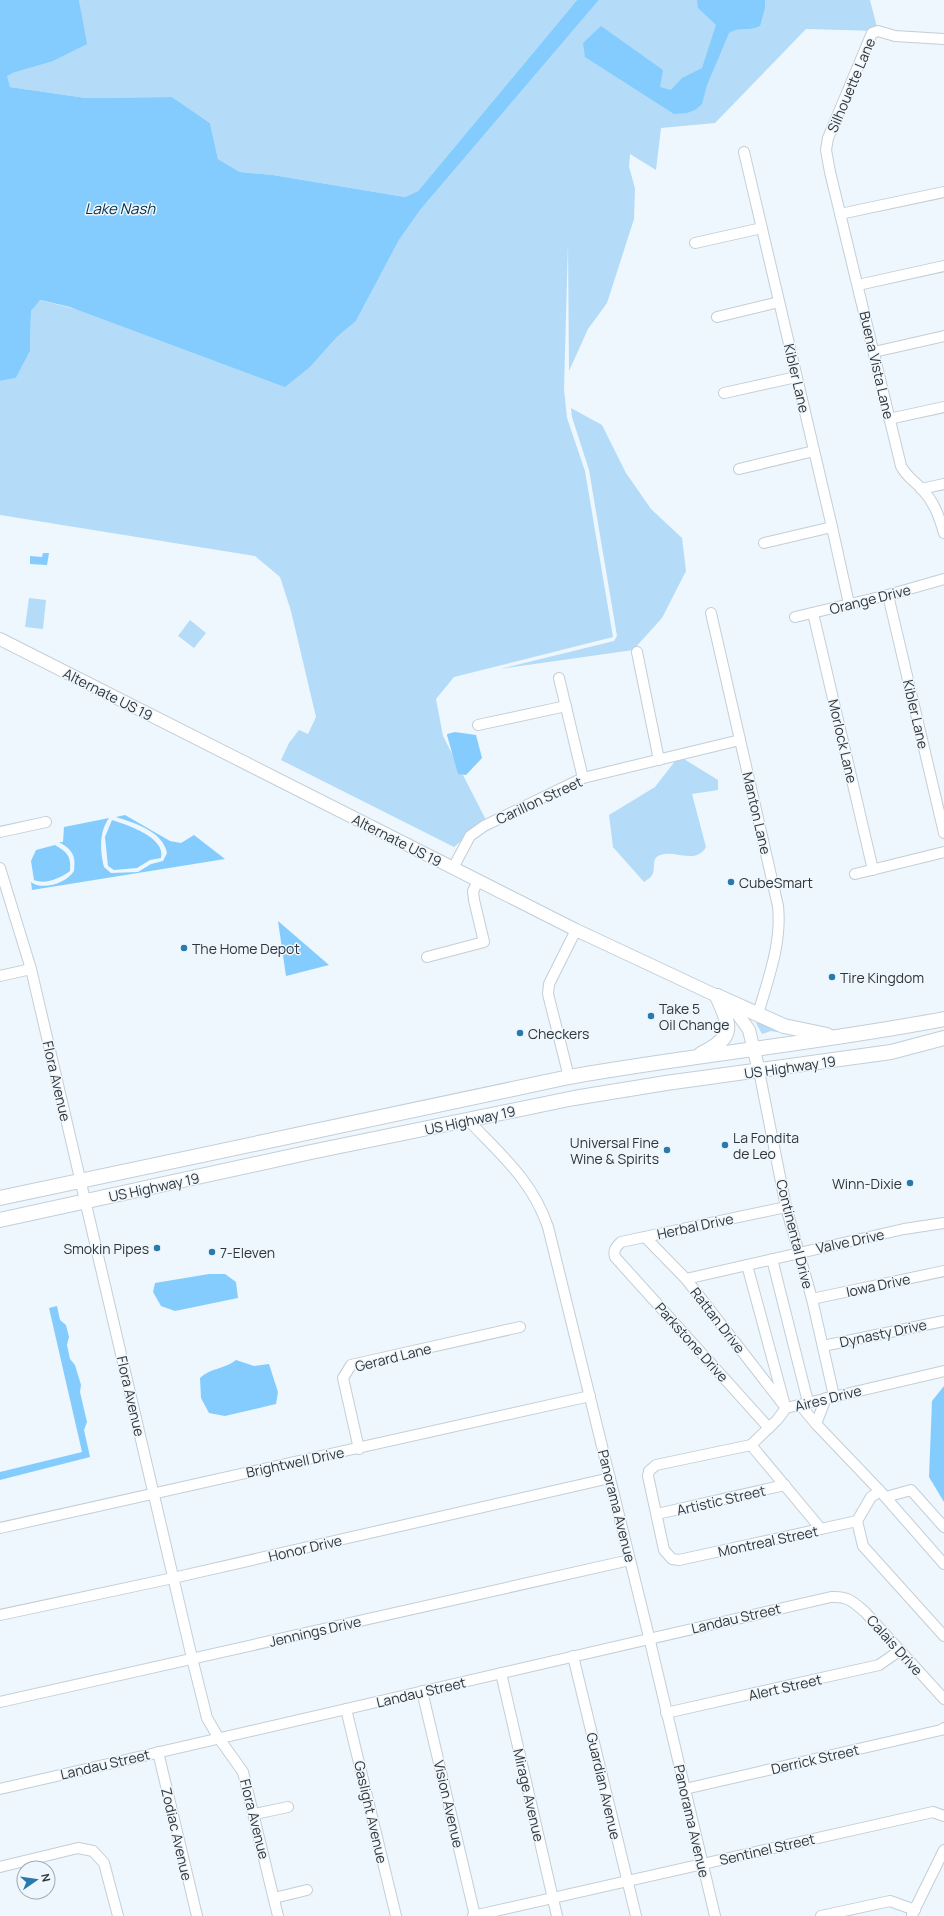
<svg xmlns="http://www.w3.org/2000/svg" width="944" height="1916" font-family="Manrope,sans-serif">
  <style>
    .green { fill: #b4dbf8 }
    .water { fill: #84ccfe }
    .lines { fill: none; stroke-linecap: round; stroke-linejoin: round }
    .minor-casing { stroke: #c3ced6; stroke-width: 12 }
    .major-casing { stroke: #c3ced6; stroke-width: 14 }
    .highway-casing { stroke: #c3ced6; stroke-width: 16 }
    .minor { stroke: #fff; stroke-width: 10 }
    .major { stroke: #fff; stroke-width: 12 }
    .highway { stroke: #fff; stroke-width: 14 }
    .poi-dot { fill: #2979aa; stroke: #eef7fd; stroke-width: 1.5 }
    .labels { text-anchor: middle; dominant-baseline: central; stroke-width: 3; stroke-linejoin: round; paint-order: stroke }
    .street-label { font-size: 14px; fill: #313538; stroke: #eef7fd }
    .poi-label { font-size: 14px; fill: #313538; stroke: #eef7fd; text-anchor: start }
    .water-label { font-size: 15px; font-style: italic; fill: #053048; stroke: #eef7fd }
  </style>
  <rect width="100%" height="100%" fill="#eef7fd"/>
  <g class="green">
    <path d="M 79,0 L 577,0 L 418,191 L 405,197 L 273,175 L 240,172 L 218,159 L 210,123 L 172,97 L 86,98 L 10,87 L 6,76 L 15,72 L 82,20 Z"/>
    <path d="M 599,0 L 870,0 L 878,31 L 806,29 L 715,123 L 661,128 L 656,170 L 630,154 L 629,167 L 635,188 L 634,219 L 607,303 L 588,329 L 569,371 L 568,243 L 564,389 L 567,418 L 585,471 L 613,637 L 454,677 L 436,699 L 443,736 L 486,820 L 454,847 L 281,760 L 289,743 L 299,730 L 308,734 L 316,717 L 291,611 L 280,577 L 255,556 L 0,515 L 0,381 L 16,378 L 30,351 L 31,311 L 39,300 L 311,366 L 337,337 L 356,321 L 399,240 L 421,209 Z"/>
    <path d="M 571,408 L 602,425 L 626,473 L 651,509 L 682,538 L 686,571 L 662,618 L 633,650 L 500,669 L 614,641 L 617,636 L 589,470 L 572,417 Z"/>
    <path d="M 29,598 L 46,600 L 43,629 L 25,627 Z"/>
    <path d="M 190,620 L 206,633 L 194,648 L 178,636 Z"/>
    <path d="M 679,756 L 718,780 L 718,790 L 692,794 L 706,847 C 695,866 674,848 658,856 C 652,859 655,868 653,873 C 652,877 647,880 644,882 L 613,847 L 609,815 L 655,787 Z"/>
    <path d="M 760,1022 L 777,1031 L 777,1032 L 771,1031 L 762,1034 L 756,1023 Z"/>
  </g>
  <g class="water">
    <path d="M 0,0 L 79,0 L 87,44 L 53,61 L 15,72 L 7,76 L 10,87 L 86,98 L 172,97 L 210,123 L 218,159 L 240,172 L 273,175 L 405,197 L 418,191 L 577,0 L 599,0 L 421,209 L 399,240 L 356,321 L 337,337 L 311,366 L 285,387 L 70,307 L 40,300 L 31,311 L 30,351 L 16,378 L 0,381 Z"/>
    <path d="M 697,0 L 765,0 L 765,8 L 760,26 C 747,32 740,26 729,33 L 707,85 L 702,104 L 695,110 L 687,113 L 674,114 L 585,57 L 583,43 L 601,26 L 663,70 L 660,87 L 671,90 L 682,78 L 702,68 L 716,25 L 698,8 Z"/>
    <path d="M 43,553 L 49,553 L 47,565 L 30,564 L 30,556 L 42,557 Z"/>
    <path d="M 455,732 L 476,735 L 482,758 L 466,775 L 458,774 L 447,735 L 447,734 Z"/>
    <path d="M 125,815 L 170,841 L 181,843 L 194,835 L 225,859 L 32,890 L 31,882 C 42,891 67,883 74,871 C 76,856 73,850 59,842 L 63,842 L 64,827 L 109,818 C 99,832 100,850 104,867 L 111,873 L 138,872 L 151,864 L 163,861 L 167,853 C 163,831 134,823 116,817 Z"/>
    <path d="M 112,820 C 127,825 166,837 161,858 L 150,860 L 137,868 L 114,870 L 108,866 L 105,837 Z"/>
    <path d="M 55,845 C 68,853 71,856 70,871 C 61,878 45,885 34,880 L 31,861 L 36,850 Z"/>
    <path d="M 278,921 L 329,965 L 286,976 Z"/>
    <path d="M 209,1274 L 225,1274 L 236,1282 L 238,1298 L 175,1311 L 161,1306 L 153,1292 L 155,1283 Z"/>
    <path d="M 57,1306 L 60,1320 L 66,1325 L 69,1337 L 67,1345 L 70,1359 L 75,1365 L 81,1385 L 80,1392 L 87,1422 L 84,1430 L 90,1457 L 0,1480 L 0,1472 L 82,1452 L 49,1308 Z"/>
    <path d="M 236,1360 L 254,1366 L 269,1364 L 278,1392 L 276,1404 L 225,1416 L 209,1413 L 201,1398 L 200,1378 C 210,1368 225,1369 236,1360 Z"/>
    <path d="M 944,1386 L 944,1502 L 929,1477 L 932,1401 Z"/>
  </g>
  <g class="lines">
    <defs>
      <g id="minor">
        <path d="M 944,39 L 895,36 L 878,31 L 872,33 L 828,138 L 826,150 L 830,172 L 901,466 C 906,476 914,481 922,489 C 934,502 939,516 944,533"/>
        <path d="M 744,152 L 832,527 L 849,604"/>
        <path d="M 840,214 L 944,192"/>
        <path d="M 695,243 L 762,228"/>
        <path d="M 858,285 L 944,266"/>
        <path d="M 717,317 L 779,302"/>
        <path d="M 874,352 L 944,336"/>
        <path d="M 724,393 L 796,377"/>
        <path d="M 889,419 L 944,407"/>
        <path d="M 739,469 L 814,451"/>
        <path d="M 921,489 L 944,484"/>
        <path d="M 764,543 L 832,527"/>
        <path d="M 888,595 L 944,833"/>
        <path d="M 711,613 L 778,906 C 782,943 768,979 758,1014"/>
        <path d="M 813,613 L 873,870"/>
        <path d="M 795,617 L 888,595 L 944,579"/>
        <path d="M 637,652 L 659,760"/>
        <path d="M 559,678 L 583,778"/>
        <path d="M 478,725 L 566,706"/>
        <path d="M 0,832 L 46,822"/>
        <path d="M 0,868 L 31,969 L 192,1658 L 207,1718 L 218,1737 L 243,1772 L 278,1916"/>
        <path d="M 453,868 L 470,836 L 484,826 L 583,778 L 740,740"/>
        <path d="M 855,874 L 944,852"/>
        <path d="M 427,957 L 484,942 L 474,900 L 473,891 L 478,881"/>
        <path d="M 0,976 L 31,969"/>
        <path d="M 759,1071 L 786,1207 L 812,1299 L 834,1396"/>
        <path d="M 569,1077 L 548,994 L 549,984 L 576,930"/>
        <path d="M 468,1120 C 501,1155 532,1180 548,1227 L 649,1637 L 715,1916"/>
        <path d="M 645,1237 L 686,1279 L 786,1408"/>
        <path d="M 772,1259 L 808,1402"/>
        <path d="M 747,1265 L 784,1402"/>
        <path d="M 686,1279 L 904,1229 L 944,1223"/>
        <path d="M 812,1299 L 944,1271"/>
        <path d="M 823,1346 L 944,1321"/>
        <path d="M 801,1406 L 816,1424 L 880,1491 L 944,1564"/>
        <path d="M 816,1424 L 826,1398"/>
        <path d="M 769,1428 L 615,1257 C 613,1250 616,1247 621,1242 L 786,1207"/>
        <path d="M 751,1445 L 821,1529"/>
        <path d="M 359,1449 L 343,1378 L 351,1365 L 520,1327"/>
        <path d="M 880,1491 L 871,1497 L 857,1521 L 863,1546 L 944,1636"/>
        <path d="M 886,1497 L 911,1490 L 944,1527"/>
        <path d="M 657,1514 L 785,1485"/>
        <path d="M 857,1521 L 679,1560 L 672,1559 L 664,1550 L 648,1476 L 649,1471 L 656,1465 L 751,1445 L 777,1420 L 786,1408 L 944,1371"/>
        <path d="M 0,1528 L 590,1396"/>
        <path d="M 0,1615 L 173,1578 L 610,1478"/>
        <path d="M 573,1656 L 636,1916"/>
        <path d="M 501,1673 L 557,1916"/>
        <path d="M 422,1691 L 475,1916"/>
        <path d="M 0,1702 L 630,1560"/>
        <path d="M 346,1709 L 396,1916"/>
        <path d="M 666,1713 L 879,1665 L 899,1651"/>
        <path d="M 158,1752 L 197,1916"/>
        <path d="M 0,1789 L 831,1597 C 848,1596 852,1601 865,1612 L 944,1699"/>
        <path d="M 685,1789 L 941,1730 L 944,1728"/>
        <path d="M 255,1814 L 288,1807"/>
        <path d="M 0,1867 L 78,1848 L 93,1851 L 104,1863 L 118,1916"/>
        <path d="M 274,1898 L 307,1890"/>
        <path d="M 912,1915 L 944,1850"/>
        <path d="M 473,1916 L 933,1812 L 944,1816"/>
        <path d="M 821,1916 L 890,1901 L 915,1910"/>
      </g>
      <path id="major" d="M 0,639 L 576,930 L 717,996 L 737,1013 L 749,1030 L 759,1071"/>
      <g id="highway">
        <path d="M 717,996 L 784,1026 L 827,1035"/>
        <path d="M 701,1054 C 735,1037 731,1027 717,996"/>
        <path d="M 0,1198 L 569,1077 C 693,1055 819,1043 944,1019"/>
        <path d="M 0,1220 L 311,1152 L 574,1098 L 666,1083 L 891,1052 L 944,1038"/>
      </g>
    </defs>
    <use href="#minor" class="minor-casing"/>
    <use href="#major" class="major-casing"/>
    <use href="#highway" class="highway-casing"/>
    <use href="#minor" class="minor"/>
    <use href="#major" class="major"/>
    <use href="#highway" class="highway"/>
  </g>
  <g class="poi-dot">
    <circle cx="731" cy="882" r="4"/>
    <circle cx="184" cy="948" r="4"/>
    <circle cx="832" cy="977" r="4"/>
    <circle cx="651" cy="1016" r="4"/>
    <circle cx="520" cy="1033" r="4"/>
    <circle cx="725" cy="1145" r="4"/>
    <circle cx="667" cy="1150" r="4"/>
    <circle cx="910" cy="1183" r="4"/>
    <circle cx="157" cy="1248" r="4"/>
    <circle cx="212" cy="1252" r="4"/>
  </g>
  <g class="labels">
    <g class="street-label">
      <text transform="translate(851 85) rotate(-67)">Silhouette Lane</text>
      <text transform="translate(877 365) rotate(77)">Buena Vista Lane</text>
      <text transform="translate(797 378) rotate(77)">Kibler Lane</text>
      <text transform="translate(870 599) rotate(-14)">Orange Drive</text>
      <text transform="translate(108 694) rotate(27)">Alternate US 19</text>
      <text transform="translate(916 714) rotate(77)">Kibler Lane</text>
      <text transform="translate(843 741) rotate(77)">Morlock Lane</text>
      <text transform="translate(539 800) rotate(-25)">Carillon Street</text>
      <text transform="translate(757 813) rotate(77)">Manton Lane</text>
      <text transform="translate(397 840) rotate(27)">Alternate US 19</text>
      <text transform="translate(790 1067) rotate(-8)">US Highway 19</text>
      <text transform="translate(57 1081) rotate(77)">Flora Avenue</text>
      <text transform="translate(470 1120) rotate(-12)">US Highway 19</text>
      <text transform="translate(154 1187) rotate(-12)">US Highway 19</text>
      <text transform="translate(695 1226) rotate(-12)">Herbal Drive</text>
      <text transform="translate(795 1234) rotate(76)">Continental Drive</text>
      <text transform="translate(850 1241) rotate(-12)">Valve Drive</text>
      <text transform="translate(878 1285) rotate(-12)">Iowa Drive</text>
      <text transform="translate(718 1320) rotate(52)">Rattan Drive</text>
      <text transform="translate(883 1333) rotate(-12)">Dynasty Drive</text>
      <text transform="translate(692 1342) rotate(48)">Parkstone Drive</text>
      <text transform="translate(393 1357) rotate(-14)">Gerard Lane</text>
      <text transform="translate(131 1396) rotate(77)">Flora Avenue</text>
      <text transform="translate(828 1398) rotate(-14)">Aires Drive</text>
      <text transform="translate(295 1462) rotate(-12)">Brightwell Drive</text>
      <text transform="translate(721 1500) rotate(-13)">Artistic Street</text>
      <text transform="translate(617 1506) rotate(76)">Panorama Avenue</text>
      <text transform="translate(768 1541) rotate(-12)">Montreal Street</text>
      <text transform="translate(305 1548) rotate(-13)">Honor Drive</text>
      <text transform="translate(736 1618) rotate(-13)">Landau Street</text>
      <text transform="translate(315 1631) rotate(-13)">Jennings Drive</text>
      <text transform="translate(895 1645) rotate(48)">Calais Drive</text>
      <text transform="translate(785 1687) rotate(-13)">Alert Street</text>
      <text transform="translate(421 1692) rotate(-13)">Landau Street</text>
      <text transform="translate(815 1759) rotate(-13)">Derrick Street</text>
      <text transform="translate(105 1764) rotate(-13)">Landau Street</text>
      <text transform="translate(604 1786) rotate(77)">Guardian Avenue</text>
      <text transform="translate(529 1795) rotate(77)">Mirage Avenue</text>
      <text transform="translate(449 1804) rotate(77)">Vision Avenue</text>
      <text transform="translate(371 1812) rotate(77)">Gaslight Avenue</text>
      <text transform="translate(255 1819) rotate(76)">Flora Avenue</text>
      <text transform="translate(692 1821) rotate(77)">Panorama Avenue</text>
      <text transform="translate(177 1834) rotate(77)">Zodiac Avenue</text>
      <text transform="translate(767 1849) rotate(-13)">Sentinel Street</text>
    </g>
    <g class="poi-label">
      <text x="739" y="882">CubeSmart</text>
      <text x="192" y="948">The Home Depot</text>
      <text x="840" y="977">Tire Kingdom</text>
      <text x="659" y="1008">Take 5<tspan x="659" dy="16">Oil Change</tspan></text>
      <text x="528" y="1033">Checkers</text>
      <text x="733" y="1137">La Fondita<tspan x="733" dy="16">de Leo</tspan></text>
      <text x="659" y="1142" text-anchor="end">Universal Fine<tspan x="659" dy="16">Wine &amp; Spirits</tspan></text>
      <text x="902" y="1183" text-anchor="end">Winn-Dixie</text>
      <text x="149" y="1248" text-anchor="end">Smokin Pipes</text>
      <text x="220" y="1252">7-Eleven</text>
    </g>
    <g class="water-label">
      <text x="120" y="208">Lake Nash</text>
    </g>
  </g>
  <g transform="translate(36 1880) rotate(77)"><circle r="19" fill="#eef7fd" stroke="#a2a9ae"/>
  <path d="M0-3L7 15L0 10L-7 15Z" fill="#2979aa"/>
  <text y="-6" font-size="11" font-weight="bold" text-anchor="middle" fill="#313538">N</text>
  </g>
</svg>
